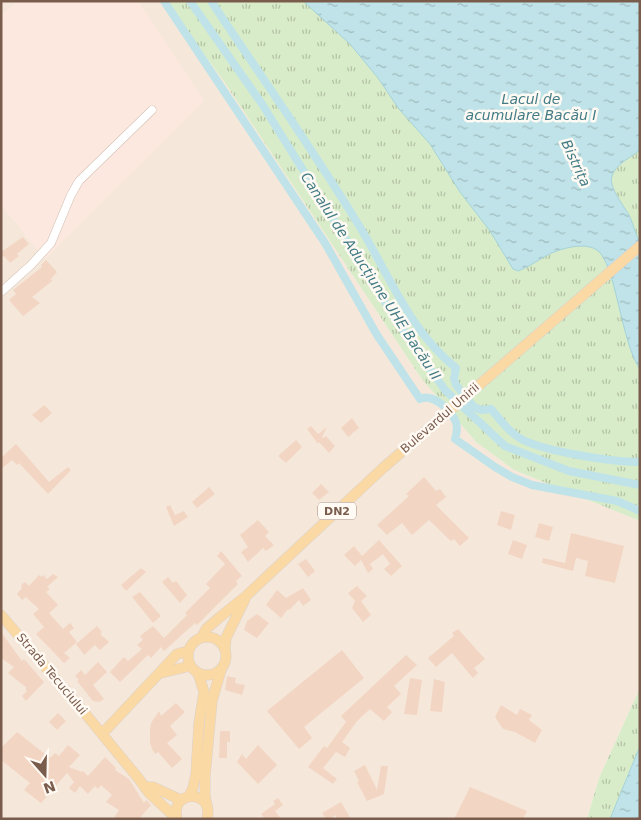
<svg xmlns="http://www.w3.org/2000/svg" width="641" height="820" font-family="'DejaVu Sans',sans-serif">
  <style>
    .residential { fill: #f5e8da }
    .commercial { fill: #fde8e0 }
    .grass { fill: url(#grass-tufts) }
    .water { fill: url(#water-ripples); stroke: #a5d3da }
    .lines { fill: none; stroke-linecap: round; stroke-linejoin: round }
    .canal { stroke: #bfe3e8; stroke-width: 8 }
    .building { fill: #f3d5c3 }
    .minor-casing { stroke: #d1beb0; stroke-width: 9 }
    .major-casing { stroke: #dad1cd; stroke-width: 11 }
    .minor { stroke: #fff; stroke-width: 8 }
    .major { stroke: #fbd9a5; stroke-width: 10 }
    .labels { text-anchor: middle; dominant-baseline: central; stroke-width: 5; stroke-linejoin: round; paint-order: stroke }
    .shield { fill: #fffaf3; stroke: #a28b7f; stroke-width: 1 }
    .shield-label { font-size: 11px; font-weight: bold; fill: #7a5c4d }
    .street-label { font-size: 12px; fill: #7a5c4d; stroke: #fffaf3 }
    .water-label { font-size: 14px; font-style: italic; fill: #437c86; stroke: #fffaf3 }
  </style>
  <defs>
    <pattern id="grass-tufts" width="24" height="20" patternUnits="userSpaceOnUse" patternTransform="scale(1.25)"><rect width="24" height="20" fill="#d8ecc9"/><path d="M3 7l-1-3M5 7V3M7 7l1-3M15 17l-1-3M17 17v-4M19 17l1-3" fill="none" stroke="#b4c2a5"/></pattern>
    <pattern id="water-ripples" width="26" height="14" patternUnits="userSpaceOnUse" patternTransform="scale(1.25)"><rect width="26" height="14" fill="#bfe3e8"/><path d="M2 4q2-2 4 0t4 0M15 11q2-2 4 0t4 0" fill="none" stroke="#a0bbbe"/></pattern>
  </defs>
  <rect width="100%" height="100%" fill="#fdf6ec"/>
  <path class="residential" d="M 1,1 L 165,1 L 223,80 L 421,378 L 476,442 L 514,470 L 640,521 L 640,688 L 599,778 L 587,819 L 1,819 Z"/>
  <path class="commercial" d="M 18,1 L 138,1 L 204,101 L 45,259 L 1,205 L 1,15 Z"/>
  <g class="grass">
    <path d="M 165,1 L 640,1 L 640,521 L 514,470 L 476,442 L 421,378 L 223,80 Z"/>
    <path d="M 640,688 L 640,819 L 587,819 L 599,778 Z"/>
  </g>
  <g class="water">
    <path d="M 303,1 L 640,1 L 640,150 C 631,157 615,165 612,176 C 608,187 625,207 630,217 C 634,226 635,234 640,242 L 640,369 C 621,343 616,263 597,250 C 588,244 573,246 563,249 C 546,253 534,265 518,271 L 513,269 L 490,231 L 460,192 L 430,144 L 399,109 L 378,78 L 350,44 Z"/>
    <path d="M 640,746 L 640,819 L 610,819 Z"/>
  </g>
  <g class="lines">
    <g class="canal">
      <path d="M 164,1 L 325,243 L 377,335 L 420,399 C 432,393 450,409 455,420 C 458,426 457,433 455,439 L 495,467 L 512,477 L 532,485 L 617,501 L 640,511"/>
      <path d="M 190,1 L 262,104 L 398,323 L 445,390 L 505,446 L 569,471 L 640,485"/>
      <path d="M 211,1 C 260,75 312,148 358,224 C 388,272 410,332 456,368 L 454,379 L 456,385 L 474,407 L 481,410 L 491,409 C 499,418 507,430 518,437 C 538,451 614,462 640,462"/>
    </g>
  </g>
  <g class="building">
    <path d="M 23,237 L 29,244 L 17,254 L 19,256 L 10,263 L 4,256 L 1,258 L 1,252 Z"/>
    <path d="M 46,260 L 57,272 L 51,279 L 52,281 L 32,297 L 40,303 L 23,316 L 9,300 L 16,294 L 13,290 L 42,267 L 41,265 Z"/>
    <path d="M 44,405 L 52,413 L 41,423 L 32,415 Z"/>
    <path d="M 352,418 L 359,428 L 348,437 L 341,428 Z"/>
    <path d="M 311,426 L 318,434 L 327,427 L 322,437 L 323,438 L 326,436 L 335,446 L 329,453 L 319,442 L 318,444 L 307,429 Z"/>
    <path d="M 296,440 L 302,447 L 286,463 L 278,456 Z"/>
    <path d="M 16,444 L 49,482 L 68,467 L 71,470 L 48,494 L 19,463 L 17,465 L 12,460 L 1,469 L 1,458 Z"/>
    <path d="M 424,477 L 436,491 L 440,489 L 446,497 L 436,505 L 469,538 L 460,546 L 454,539 L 451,541 L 429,520 L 412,535 L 402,523 L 387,535 L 377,525 L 409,496 L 406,494 Z"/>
    <path d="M 321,484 L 329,492 L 319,500 L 312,493 Z"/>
    <path d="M 209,487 L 215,494 L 197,508 L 192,502 Z"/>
    <path d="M 170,505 L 175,515 L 184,511 L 188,517 L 174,526 L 166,507 Z"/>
    <path d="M 501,511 L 515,515 L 511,530 L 497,525 Z"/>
    <path d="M 258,520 L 269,532 L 265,536 L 274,545 L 266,551 L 263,548 L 248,562 L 241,552 L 248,547 L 240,535 Z"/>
    <path d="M 539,523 L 553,527 L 549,541 L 535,537 Z"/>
    <path d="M 571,533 L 624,546 L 615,583 L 585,576 L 588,561 L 576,558 L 573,571 L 542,563 L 543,558 L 565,563 Z"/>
    <path d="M 379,540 L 402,566 L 391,576 L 384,569 L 390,564 L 383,554 L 370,564 L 373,569 L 368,573 L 361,560 L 355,566 L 344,555 L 354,546 L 362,556 Z"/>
    <path d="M 513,540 L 527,545 L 522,559 L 508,554 Z"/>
    <path d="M 221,551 L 242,576 L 236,581 L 238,584 L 197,625 L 195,623 L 164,651 L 161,647 L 151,658 L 148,655 L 120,682 L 110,672 L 124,657 L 128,661 L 142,649 L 137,645 L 143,640 L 140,636 L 153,626 L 164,638 L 187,615 L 185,613 L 210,588 L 206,584 L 225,564 L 217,556 Z"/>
    <path d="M 306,559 L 315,571 L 308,577 L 298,564 Z"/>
    <path d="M 141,568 L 146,572 L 126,591 L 121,585 Z"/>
    <path d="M 53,574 L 58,577 L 47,587 L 50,589 L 46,592 L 58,605 L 49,613 L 63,629 L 70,623 L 74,628 L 69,632 L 77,642 L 64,653 L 70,658 L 64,663 L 36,634 L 44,627 L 33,614 L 39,609 L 26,597 L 22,600 L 17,594 L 22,588 L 21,585 L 25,582 L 29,586 L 39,575 L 41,577 L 43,575 L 47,579 Z"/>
    <path d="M 168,577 L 173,583 L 176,581 L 187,595 L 180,603 L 162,582 Z"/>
    <path d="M 357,586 L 367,596 L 361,601 L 371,615 L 363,622 L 352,608 L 355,601 L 348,593 Z"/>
    <path d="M 303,588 L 311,600 L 303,606 L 299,600 L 289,610 L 288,609 L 281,618 L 266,605 L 277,590 L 286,598 Z"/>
    <path d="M 140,592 L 161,616 L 153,623 L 132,597 Z"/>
    <path d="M 257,614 L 269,623 L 257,638 L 244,630 L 247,621 Z"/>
    <path d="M 97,626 L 102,632 L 100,634 L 109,642 L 100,650 L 95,645 L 84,655 L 76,644 Z"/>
    <path d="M 458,629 L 485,659 L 474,668 L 478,673 L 473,678 L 452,653 L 436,667 L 428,658 L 454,636 L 452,633 Z"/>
    <path d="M 1,632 L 22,661 L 24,659 L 44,682 L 26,701 L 22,696 L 27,691 L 25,689 L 27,688 L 8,673 L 14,667 L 1,658 Z"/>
    <path d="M 342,650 L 364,678 L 304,727 L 312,738 L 299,749 L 267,711 Z"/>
    <path d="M 406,655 L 417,665 L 394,686 L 401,694 L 387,707 L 392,712 L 384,721 L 370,709 L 357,721 L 342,742 L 350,748 L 345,757 L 336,752 L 323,768 L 337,779 L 333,784 L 308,767 L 324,746 L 327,748 L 346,722 L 341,716 Z"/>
    <path d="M 98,662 L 107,672 L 93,685 L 104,699 L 99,702 L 93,701 L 77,681 L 79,680 L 75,676 L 81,670 L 85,675 Z"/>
    <path d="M 227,676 L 236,678 L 235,683 L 245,685 L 242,695 L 225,690 Z"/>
    <path d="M 410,678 L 422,680 L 417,715 L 404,714 Z"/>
    <path d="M 434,679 L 445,682 L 442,712 L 430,711 Z"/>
    <path d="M 176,703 L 185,712 L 170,726 L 177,735 L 167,743 L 182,759 L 172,768 L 158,752 L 155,754 L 152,749 L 150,742 L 150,729 L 151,723 L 159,711 L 161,716 Z"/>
    <path d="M 501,705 L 517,715 L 520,709 L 532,715 L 529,720 L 542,730 L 535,743 L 515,732 L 503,729 L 495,717 Z"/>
    <path d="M 58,713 L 66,721 L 57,730 L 49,722 Z"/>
    <path d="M 220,731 L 230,731 L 230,742 L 227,742 L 227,758 L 219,758 Z"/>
    <path d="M 17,732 L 50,758 L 55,753 L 59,756 L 68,745 L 80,755 L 69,767 L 82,772 L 83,771 L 88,776 L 105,757 L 116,768 L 115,770 L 129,779 L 144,803 L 146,800 L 151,805 L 139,819 L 113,819 L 119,810 L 106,802 L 112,795 L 101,785 L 98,789 L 95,786 L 88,794 L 80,786 L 75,793 L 69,788 L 74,782 L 67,773 L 41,803 L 24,790 L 30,783 L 1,760 L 1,748 Z"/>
    <path d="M 258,745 L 277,765 L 258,784 L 237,762 L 242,754 L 246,759 Z"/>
    <path d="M 365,765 L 377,790 L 381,766 L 388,766 L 384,794 L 367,801 L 357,782 L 359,781 L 354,771 Z"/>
    <path d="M 470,787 L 527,811 L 523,819 L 454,819 Z"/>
    <path d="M 278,798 L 283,805 L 275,811 L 281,819 L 265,819 L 261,814 L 275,804 L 273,801 Z"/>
    <path d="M 341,802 L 351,819 L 338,819 L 335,815 L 331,819 L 326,819 L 322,813 Z"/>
  </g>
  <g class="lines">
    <defs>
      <path id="minor" d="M 1,292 L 31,265 L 51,243 L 71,195 L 79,181 L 152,110"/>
      <g id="major">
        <path d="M 1,615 L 83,711 L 139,779 L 149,793 L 176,818"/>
        <circle cx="207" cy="656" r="19"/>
        <path d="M 202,637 L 206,629 L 220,617 L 246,596 L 383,468 L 640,246"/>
        <path d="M 225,649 L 226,638 L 245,599"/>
        <path d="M 161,673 L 190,666"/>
        <path d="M 102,734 L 177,654 L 188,651"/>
        <path d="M 145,787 L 153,787 L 181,800"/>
        <path d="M 189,796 L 193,788 L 196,774 L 199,723 L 204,692 L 198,673"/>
        <path d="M 207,806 L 205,796 L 205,776 L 212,701 L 221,670"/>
        <path d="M 177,819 C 169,789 215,789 207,819"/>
      </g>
    </defs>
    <use href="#minor" class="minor-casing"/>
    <use href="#major" class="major-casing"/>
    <use href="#minor" class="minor"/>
    <use href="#major" class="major"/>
  </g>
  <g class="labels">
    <rect class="shield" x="318" y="502.5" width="38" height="17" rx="4"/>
    <g class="shield-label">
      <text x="337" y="511">DN2</text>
    </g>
    <g class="street-label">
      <text transform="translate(440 418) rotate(-41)">Bulevardul Unirii</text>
      <text transform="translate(52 674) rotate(50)">Strada Tecuciului</text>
    </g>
    <g class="water-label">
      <text x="531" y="99">Lacul de<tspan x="531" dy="16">acumulare Bacău I</tspan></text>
      <text transform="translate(576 163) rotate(65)">Bistrița</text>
      <text transform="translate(371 276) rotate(57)">Canalul de Aducțiune UHE Bacău II</text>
    </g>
  </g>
  <rect width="641" height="820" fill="none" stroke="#7a5c4d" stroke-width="5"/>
  <g transform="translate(45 775) rotate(160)" stroke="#fffaf3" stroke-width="4" paint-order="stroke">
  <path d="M0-4L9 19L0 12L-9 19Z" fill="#7a5c4d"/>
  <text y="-8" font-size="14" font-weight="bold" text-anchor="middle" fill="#7a5c4d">N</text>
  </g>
</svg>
